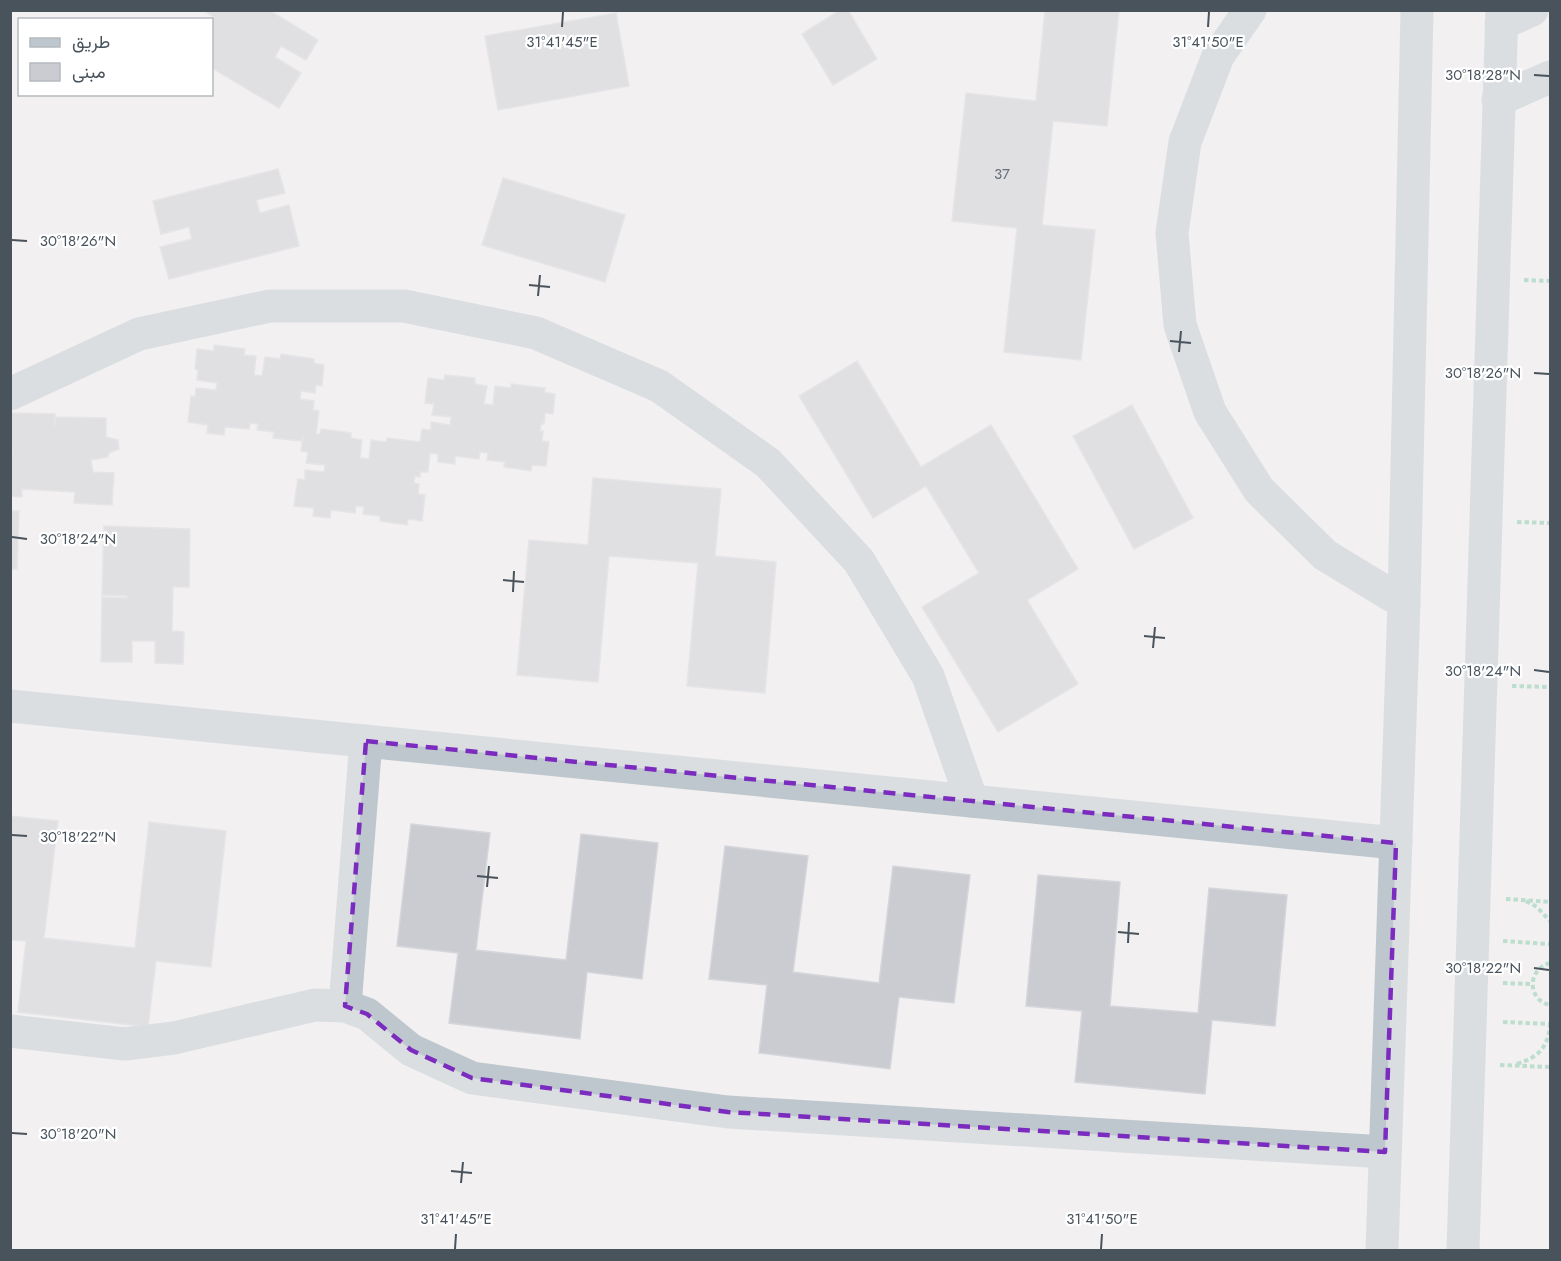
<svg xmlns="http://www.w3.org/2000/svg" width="1561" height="1261" font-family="Jost,Vazirmatn,sans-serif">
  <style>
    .building { fill: #caccd2; stroke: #d5d6db; stroke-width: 1.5 }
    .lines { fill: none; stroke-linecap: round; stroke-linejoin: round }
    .path { stroke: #7cc8a4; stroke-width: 4; stroke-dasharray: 4.5 3; stroke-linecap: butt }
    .street { stroke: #bfc7ce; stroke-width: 33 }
    .marked { fill: none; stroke: #7b2cbf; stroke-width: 4.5; stroke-dasharray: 12 8; stroke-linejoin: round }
    .ticks { fill: none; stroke: #49535c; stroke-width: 2 }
    .labels { text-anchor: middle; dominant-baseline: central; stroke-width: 4.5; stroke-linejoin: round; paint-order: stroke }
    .number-label { font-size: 15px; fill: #69717a }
    .ticks-label { font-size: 15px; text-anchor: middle; fill: #49535c; stroke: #fff; stroke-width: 4.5; stroke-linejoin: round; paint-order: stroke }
  </style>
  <rect width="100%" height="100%" fill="#f2f0f0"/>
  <g class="building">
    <path d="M 203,10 L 269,10 L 318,40 L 306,60 L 281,46 L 275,57 L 301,73 L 279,108 L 212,68 L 212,21 L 214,17 Z"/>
    <path d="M 840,10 L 848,10 L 877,59 L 833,85 L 802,34 Z"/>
    <path d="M 1045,10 L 1119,10 L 1107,126 L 1053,121 L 1042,225 L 1095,230 L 1081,360 L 1004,352 L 1017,228 L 952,221 L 966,93 L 1036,101 Z"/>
    <path d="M 616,13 L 629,86 L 498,110 L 485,36 Z"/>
    <path d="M 278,169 L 285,193 L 256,200 L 260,213 L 289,205 L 299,246 L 169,279 L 160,247 L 192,239 L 189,227 L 161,234 L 153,201 Z"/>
    <path d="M 503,178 L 625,215 L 605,282 L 482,245 Z"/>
    <path d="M 214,345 L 245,349 L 244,355 L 256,356 L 254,375 L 262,376 L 265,357 L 280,359 L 281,354 L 314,359 L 314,363 L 324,365 L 322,386 L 316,385 L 315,393 L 301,391 L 300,399 L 314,401 L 313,410 L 319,411 L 316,434 L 320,434 L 321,429 L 351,433 L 351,438 L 362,440 L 360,458 L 369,459 L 371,440 L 386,442 L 387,438 L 420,442 L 422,429 L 431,430 L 431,422 L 450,425 L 451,417 L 432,415 L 434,404 L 425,403 L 428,378 L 444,380 L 445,375 L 475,378 L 475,384 L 487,386 L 484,404 L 493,405 L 495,386 L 511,388 L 511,384 L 545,388 L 544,392 L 555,394 L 553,414 L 545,413 L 544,424 L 541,424 L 540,431 L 543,431 L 542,441 L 549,442 L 546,466 L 532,465 L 531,471 L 504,467 L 505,462 L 487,460 L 488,453 L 480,452 L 479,459 L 455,456 L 455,464 L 438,462 L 438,454 L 430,453 L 428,472 L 420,472 L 420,477 L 415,476 L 414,483 L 419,484 L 418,494 L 425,495 L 422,521 L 408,519 L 407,525 L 380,521 L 380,516 L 363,514 L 364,507 L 356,506 L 355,513 L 331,510 L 330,518 L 313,516 L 314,508 L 294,506 L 298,479 L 305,480 L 305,470 L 324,472 L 325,465 L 306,463 L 308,452 L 301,451 L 303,436 L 301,441 L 273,438 L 274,432 L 257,430 L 258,424 L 250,423 L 249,429 L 225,427 L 224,435 L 207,433 L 208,425 L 188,422 L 191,396 L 195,397 L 196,388 L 216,390 L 217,383 L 197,380 L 198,370 L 195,369 L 197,349 L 214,351 Z"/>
    <path d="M 857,361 L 921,467 L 991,425 L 1078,569 L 1027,600 L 1078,684 L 998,732 L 922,607 L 979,573 L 926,486 L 873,518 L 799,396 Z"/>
    <path d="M 1132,405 L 1193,518 L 1134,549 L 1073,436 Z"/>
    <path d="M 10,413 L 55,414 L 54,426 L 56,417 L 106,418 L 106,437 L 118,440 L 119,449 L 109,453 L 108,457 L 91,460 L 93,472 L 114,473 L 112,505 L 74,503 L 75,492 L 22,489 L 22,497 L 10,496 L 10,461 L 13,449 L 10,449 Z"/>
    <path d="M 593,478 L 721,489 L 715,556 L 776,562 L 765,693 L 687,686 L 698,563 L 609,556 L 598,682 L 517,675 L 529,540 L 588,545 Z"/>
    <path d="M 10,511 L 19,511 L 17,569 L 10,569 Z"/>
    <path d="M 104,526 L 190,529 L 189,587 L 173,587 L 172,631 L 184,632 L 183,664 L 155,663 L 155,641 L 132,641 L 132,662 L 101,662 L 102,597 L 127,598 L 127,596 L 102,595 Z"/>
    <path d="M 10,816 L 58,821 L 44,938 L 135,948 L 149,822 L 226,831 L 211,967 L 156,961 L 148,1027 L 18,1012 L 26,941 L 10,940 Z"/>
    <path d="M 411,824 L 490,833 L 476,950 L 566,960 L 581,834 L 658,843 L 642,979 L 587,972 L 580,1039 L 449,1023 L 458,953 L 397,946 Z"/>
    <path d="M 725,846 L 808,856 L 793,972 L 879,983 L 893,866 L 970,875 L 954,1003 L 899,997 L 890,1069 L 759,1053 L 767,985 L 709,979 Z"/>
    <path d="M 1038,875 L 1120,882 L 1110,1006 L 1198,1013 L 1209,888 L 1287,895 L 1275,1026 L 1212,1020 L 1205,1094 L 1075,1082 L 1082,1011 L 1026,1006 Z"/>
  </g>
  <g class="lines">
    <g class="path">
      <path d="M 1524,280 L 1550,281"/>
      <path d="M 1517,522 L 1550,523"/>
      <path d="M 1512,686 L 1550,687"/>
      <path d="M 1506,899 L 1550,902"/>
      <path d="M 1526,901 L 1537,907 L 1550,921"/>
      <path d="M 1503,941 L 1550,944"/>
      <path d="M 1550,963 C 1527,969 1527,1000 1550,1005"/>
      <path d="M 1503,983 L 1532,984"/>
      <path d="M 1503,1022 L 1550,1024"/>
      <path d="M 1517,1064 C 1538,1057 1548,1048 1550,1025"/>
      <path d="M 1500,1065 L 1550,1067"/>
    </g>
    <g class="street">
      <path d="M 1250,10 L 1218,56 L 1185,142 L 1172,233 L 1180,325 L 1210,412 L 1259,490 L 1325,555 L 1404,603"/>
      <path d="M 1501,24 L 1532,10"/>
      <path d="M 1498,100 L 1550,77"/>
      <path d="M 10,394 L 139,334 L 270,306 L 404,306 L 536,333 L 659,386 L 768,463 L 859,561 L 928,676 L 972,801"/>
      <path d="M 10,706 L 1396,843"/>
      <path d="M 345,1006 L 366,741"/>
      <path d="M 10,1031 L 125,1044 L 174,1038 L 315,1005 L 345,1006 L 367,1014 L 411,1050 L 472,1078 L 728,1112 L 1385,1152"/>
      <path d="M 1382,1250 L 1404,603 L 1417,10"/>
      <path d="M 1463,1250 L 1502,10"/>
    </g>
  </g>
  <path d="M0 0H1561V1261H0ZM 366,741 L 1396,843 L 1385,1152 L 728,1112 L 472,1078 L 411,1050 L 367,1014 L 345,1006 Z" fill="#f2f0f0" fill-opacity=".55" fill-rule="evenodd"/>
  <path class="marked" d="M 366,741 L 1396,843 L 1385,1152 L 728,1112 L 472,1078 L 411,1050 L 367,1014 L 345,1006 Z"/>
  <path class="ticks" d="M 562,27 L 563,12M 1208,27 L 1209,12M 1534,75 L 1549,76M 12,240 L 27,241M 529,285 L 550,287M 538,296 L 540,275M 1170,341 L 1191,343M 1179,352 L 1181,331M 1534,373 L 1549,374M 12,537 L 27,539M 503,580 L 524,582M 513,592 L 514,571M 1144,636 L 1165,638M 1153,648 L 1155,627M 1534,670 L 1549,672M 12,835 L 27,836M 477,876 L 498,878M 487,887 L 489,866M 1118,932 L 1139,934M 1128,943 L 1129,922M 1534,968 L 1549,970M 12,1133 L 27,1134M 451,1171 L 472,1173M 461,1183 L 463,1162M 455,1249 L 456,1234M 1101,1249 L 1102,1234"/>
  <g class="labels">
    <g class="number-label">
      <text x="1002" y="174">37</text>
    </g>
  </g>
  <g class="ticks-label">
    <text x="562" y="47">31°41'45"E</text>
    <text x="1208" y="47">31°41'50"E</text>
    <text x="1483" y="80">30°18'28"N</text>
    <text x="78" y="246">30°18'26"N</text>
    <text x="1483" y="378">30°18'26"N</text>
    <text x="78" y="544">30°18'24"N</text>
    <text x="1483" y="676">30°18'24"N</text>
    <text x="78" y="842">30°18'22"N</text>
    <text x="1483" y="973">30°18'22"N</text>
    <text x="78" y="1139">30°18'20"N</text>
    <text x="456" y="1224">31°41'45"E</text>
    <text x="1102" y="1224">31°41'50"E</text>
  </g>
  <rect width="1561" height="1261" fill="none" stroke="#49535c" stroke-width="24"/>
  <rect x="18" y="18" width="195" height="78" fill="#ffffff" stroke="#b6babe" stroke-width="1.5"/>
  <rect x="30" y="38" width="30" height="9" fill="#bfc7ce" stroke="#b6babe" stroke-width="1.5"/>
  <text x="72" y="48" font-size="18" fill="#49535c">طريق</text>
  <rect x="30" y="63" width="30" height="18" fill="#caccd2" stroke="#b6babe" stroke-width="1.5"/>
  <text x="72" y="78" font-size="18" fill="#49535c">مبنى</text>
</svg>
